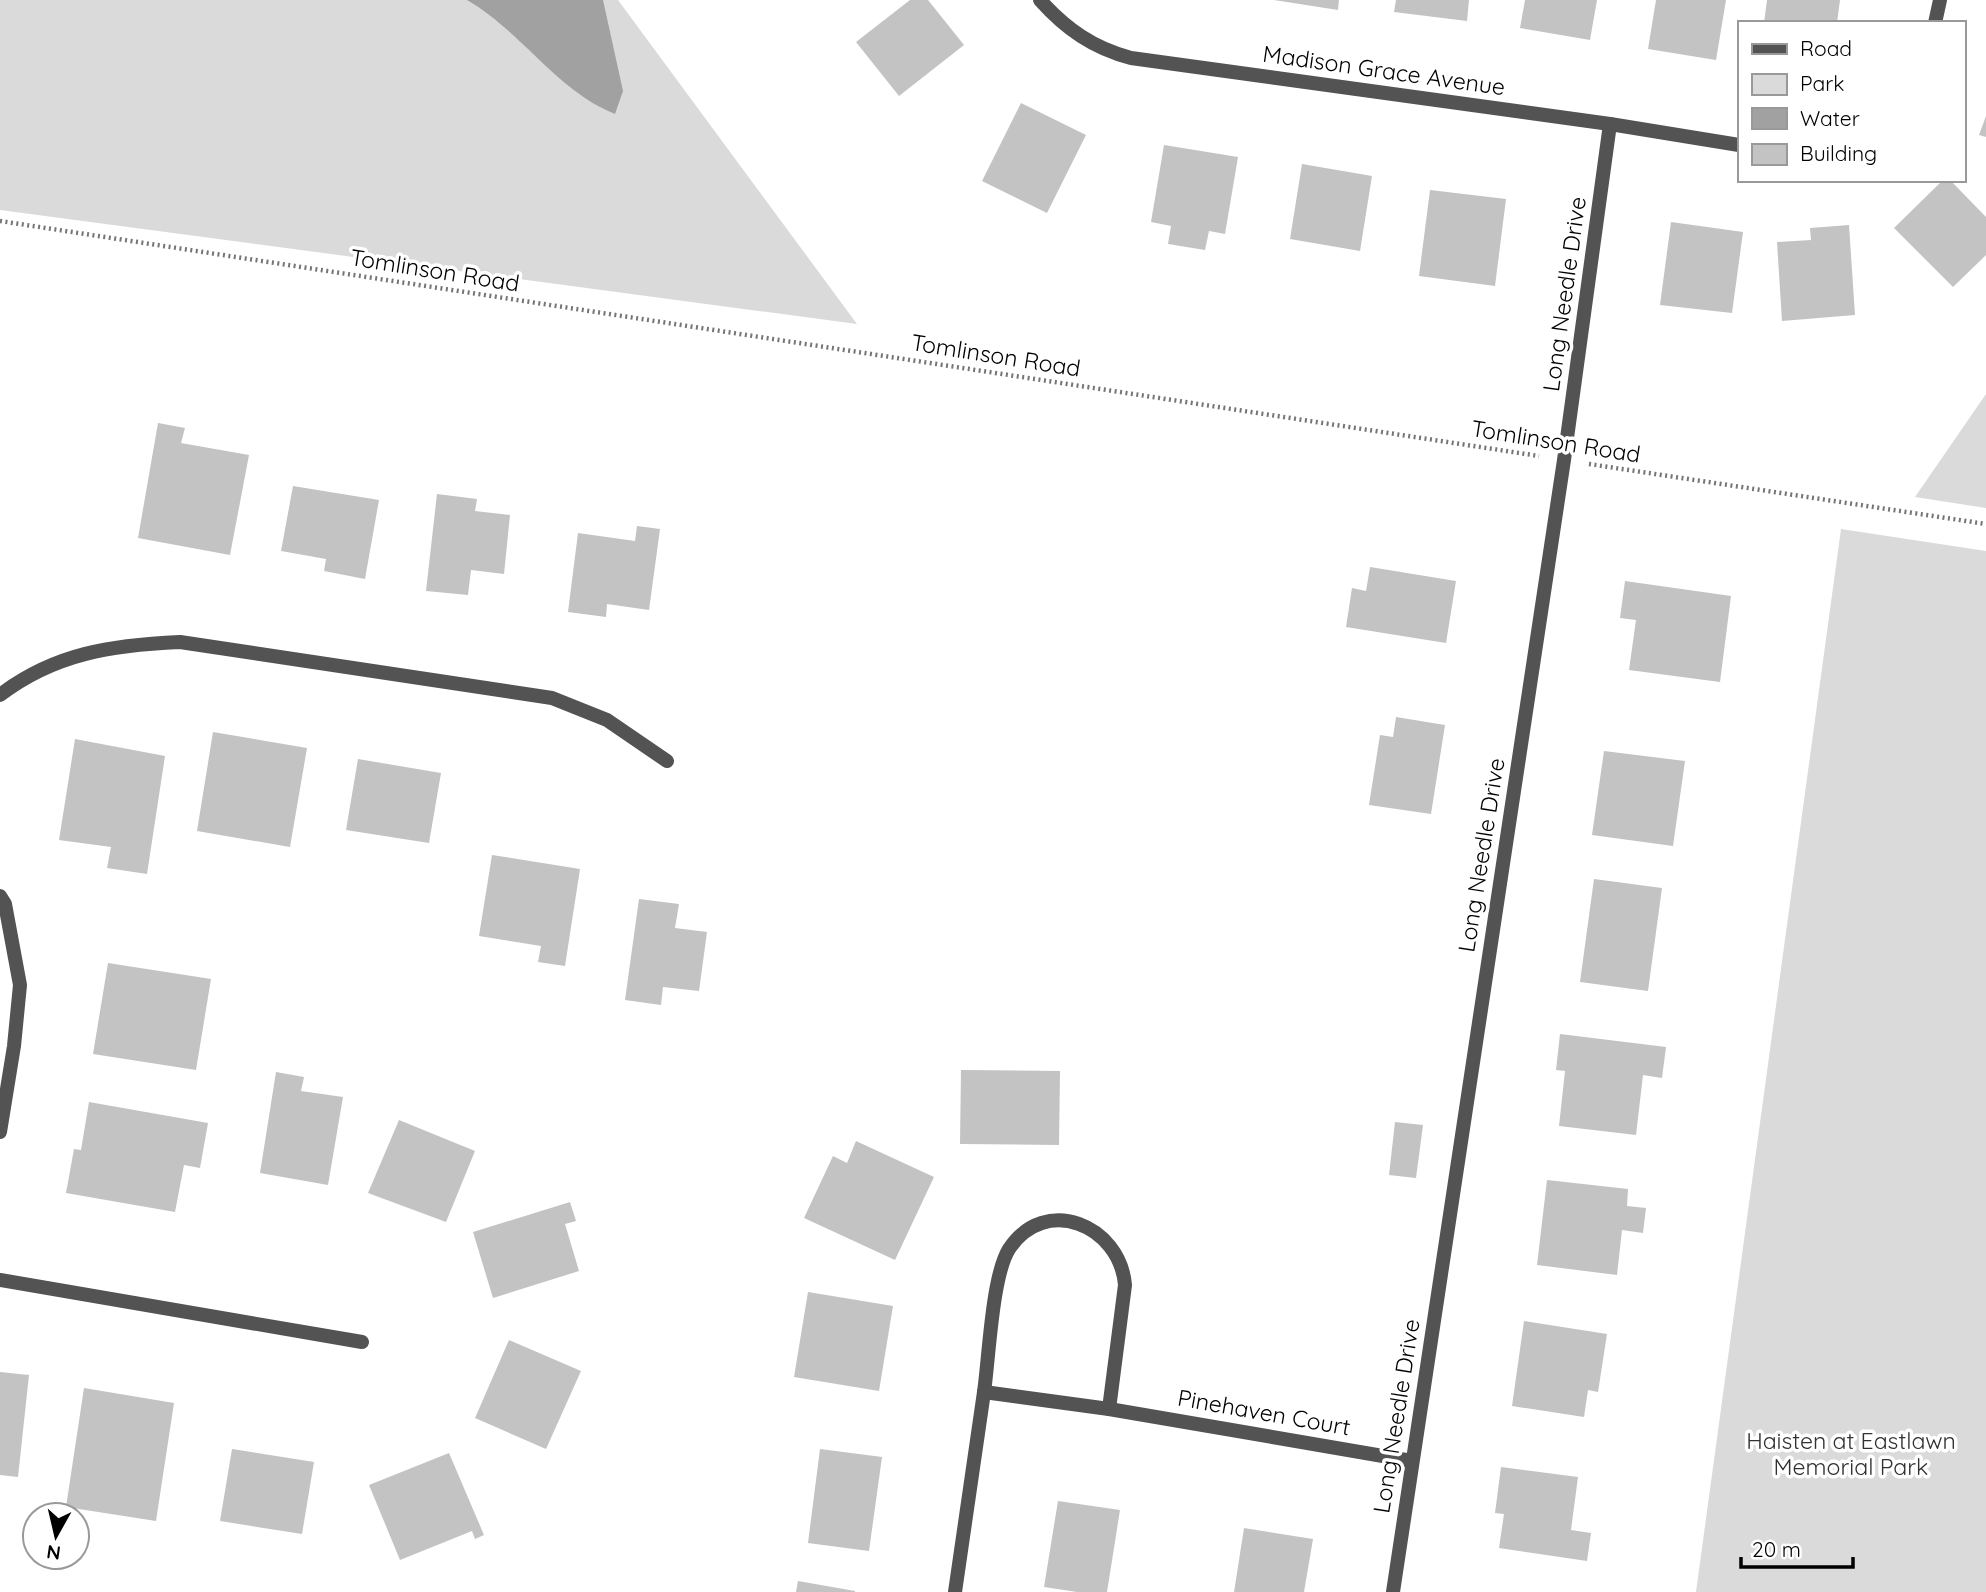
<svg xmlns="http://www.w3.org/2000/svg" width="1986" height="1592" font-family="Quicksand,sans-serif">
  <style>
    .green { fill: #dadada }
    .water { fill: #a1a1a1 }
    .building { fill: #c3c3c3 }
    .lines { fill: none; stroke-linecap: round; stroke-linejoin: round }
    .path { stroke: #757575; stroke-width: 4.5; stroke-dasharray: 2 3.5; stroke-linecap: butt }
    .street { stroke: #535353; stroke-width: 14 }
    .labels { text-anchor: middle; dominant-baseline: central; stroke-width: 7; stroke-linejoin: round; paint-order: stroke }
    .street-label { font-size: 23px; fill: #000; stroke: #fff }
    .park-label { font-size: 23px; fill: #313131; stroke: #fff }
  </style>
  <rect width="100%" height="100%" fill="#fff"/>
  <g class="green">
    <path d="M 0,0 L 618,0 L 857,324 L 0,210 Z"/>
    <path d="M 1986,394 L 1986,508 L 1915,497 Z"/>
    <path d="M 1841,529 L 1986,551 L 1986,1592 L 1696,1592 Z"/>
  </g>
  <path class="water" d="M 467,0 L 603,0 L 623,91 L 615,114 C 557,91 521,31 467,0 Z"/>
  <g class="building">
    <path d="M 910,0 L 928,0 L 964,45 L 899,96 L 856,42 Z"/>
    <path d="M 1274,0 L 1339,0 L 1338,10 Z"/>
    <path d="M 1396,0 L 1469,0 L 1467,21 L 1394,12 Z"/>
    <path d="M 1525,0 L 1597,0 L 1590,40 L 1520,28 Z"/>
    <path d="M 1656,0 L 1726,0 L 1716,60 L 1648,49 Z"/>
    <path d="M 1767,0 L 1840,0 L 1837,23 L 1764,23 Z"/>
    <path d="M 1021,103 L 1086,135 L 1047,213 L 982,181 Z"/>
    <path d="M 1986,116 L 1986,137 L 1979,135 Z"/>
    <path d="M 1164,145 L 1238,157 L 1225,234 L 1209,231 L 1205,250 L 1168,244 L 1171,226 L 1151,222 Z"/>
    <path d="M 1302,164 L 1372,176 L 1360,251 L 1290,239 Z"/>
    <path d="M 1943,180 L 1950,180 L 1986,217 L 1986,255 L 1953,287 L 1894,228 Z"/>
    <path d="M 1430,190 L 1506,199 L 1495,286 L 1419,276 Z"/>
    <path d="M 1671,222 L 1743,232 L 1732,313 L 1660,305 Z"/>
    <path d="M 1849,225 L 1855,315 L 1782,321 L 1777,242 L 1811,240 L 1810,228 Z"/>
    <path d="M 158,423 L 185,428 L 181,443 L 249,455 L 230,555 L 138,538 Z"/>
    <path d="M 293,486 L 379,500 L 365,579 L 324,571 L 326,559 L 281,551 Z"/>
    <path d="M 437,494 L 477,499 L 475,511 L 510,515 L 504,574 L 471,570 L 468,595 L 426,591 Z"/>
    <path d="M 637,526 L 660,529 L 649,610 L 607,604 L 606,617 L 568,612 L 578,533 L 635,541 Z"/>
    <path d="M 1370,567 L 1456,581 L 1446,643 L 1346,627 L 1352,588 L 1366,591 Z"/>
    <path d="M 1625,581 L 1731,596 L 1720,682 L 1629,670 L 1636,620 L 1620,618 Z"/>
    <path d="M 1396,717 L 1445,725 L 1431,814 L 1369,805 L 1380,735 L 1393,737 Z"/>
    <path d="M 213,732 L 307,748 L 290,847 L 197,831 Z"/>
    <path d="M 75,739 L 165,756 L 147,874 L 107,868 L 111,847 L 59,840 Z"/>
    <path d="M 1604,751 L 1685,761 L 1673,846 L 1592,835 Z"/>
    <path d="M 358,759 L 441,773 L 429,843 L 346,830 Z"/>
    <path d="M 492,855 L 580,869 L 565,966 L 538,962 L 541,946 L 479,936 Z"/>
    <path d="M 1594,879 L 1662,888 L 1648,991 L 1580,982 Z"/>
    <path d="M 639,899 L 679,904 L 675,928 L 707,932 L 699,991 L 663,987 L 661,1005 L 625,1000 Z"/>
    <path d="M 108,963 L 211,979 L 196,1070 L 93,1054 Z"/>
    <path d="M 1560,1034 L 1666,1047 L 1662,1078 L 1643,1075 L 1636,1135 L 1559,1126 L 1565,1071 L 1556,1070 Z"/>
    <path d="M 961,1070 L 1060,1071 L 1059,1145 L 960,1144 Z"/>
    <path d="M 276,1072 L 304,1077 L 301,1091 L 343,1097 L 328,1185 L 260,1173 Z"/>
    <path d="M 89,1102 L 208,1123 L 200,1168 L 184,1165 L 175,1212 L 66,1193 L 74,1149 L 81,1150 Z"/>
    <path d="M 399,1120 L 475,1151 L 446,1222 L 368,1193 Z"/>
    <path d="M 1395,1122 L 1423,1125 L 1416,1178 L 1389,1175 Z"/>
    <path d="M 856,1141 L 934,1177 L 895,1260 L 804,1218 L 833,1156 L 847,1163 Z"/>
    <path d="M 1547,1180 L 1628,1189 L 1627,1206 L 1646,1208 L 1643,1233 L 1622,1230 L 1617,1275 L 1537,1265 Z"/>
    <path d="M 570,1202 L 576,1221 L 565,1224 L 579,1271 L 493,1298 L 473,1232 Z"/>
    <path d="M 808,1292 L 893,1306 L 879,1391 L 794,1377 Z"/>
    <path d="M 1524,1321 L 1607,1334 L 1598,1392 L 1588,1390 L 1584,1417 L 1512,1406 Z"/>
    <path d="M 509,1340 L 581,1371 L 546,1449 L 475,1418 Z"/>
    <path d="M 0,1372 L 29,1375 L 18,1477 L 0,1475 Z"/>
    <path d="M 84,1388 L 174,1403 L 156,1521 L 66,1507 Z"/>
    <path d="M 232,1449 L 314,1462 L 302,1534 L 220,1521 Z"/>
    <path d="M 820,1449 L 882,1457 L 869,1551 L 808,1543 Z"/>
    <path d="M 449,1453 L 484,1535 L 475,1539 L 472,1531 L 400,1560 L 369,1485 Z"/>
    <path d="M 1501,1467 L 1578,1477 L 1571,1530 L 1591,1533 L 1587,1561 L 1499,1548 L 1504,1514 L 1495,1513 Z"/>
    <path d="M 1058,1501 L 1120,1510 L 1107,1592 L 1077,1592 L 1044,1587 Z"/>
    <path d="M 1244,1528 L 1313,1539 L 1304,1592 L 1234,1592 Z"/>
    <path d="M 798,1581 L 855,1591 L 855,1592 L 796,1592 Z"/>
  </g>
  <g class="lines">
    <g class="path">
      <path d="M 0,221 L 1539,456"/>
      <path d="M 1589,464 L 1986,524"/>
    </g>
    <g class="street">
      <path d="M 1040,0 C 1066,29 1093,48 1131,58 L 1610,124 L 1739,145"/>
      <path d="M 1935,23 L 1940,0"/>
      <path d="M 0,695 C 55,653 113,645 180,642 L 552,698 L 607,720 L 667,761"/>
      <path d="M 0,896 L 5,904 L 20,985 L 14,1046 L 0,1132"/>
      <path d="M 0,1280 L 362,1342"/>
      <path d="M 984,1392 C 989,1358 992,1276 1009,1249 C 1045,1194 1120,1225 1125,1285 L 1109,1409"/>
      <path d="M 955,1592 L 984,1392 L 1109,1409 L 1412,1461"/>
      <path d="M 1393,1592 L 1564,460 L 1610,124"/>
    </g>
  </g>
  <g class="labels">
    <g class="street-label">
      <text transform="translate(1384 70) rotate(8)">Madison Grace Avenue</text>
      <text transform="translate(435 270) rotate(9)">Tomlinson Road</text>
      <text transform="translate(1564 294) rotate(-82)">Long Needle Drive</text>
      <text transform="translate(996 355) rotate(9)">Tomlinson Road</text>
      <text transform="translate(1556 441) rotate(9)">Tomlinson Road</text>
      <text transform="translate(1481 855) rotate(-81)">Long Needle Drive</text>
      <text transform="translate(1264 1412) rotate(10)">Pinehaven Court</text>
      <text transform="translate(1396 1416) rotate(-81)">Long Needle Drive</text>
    </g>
    <g class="park-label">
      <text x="1851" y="1440">Haisten at Eastlawn<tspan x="1851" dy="26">Memorial Park</tspan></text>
    </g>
  </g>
  <rect x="1738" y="21" width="228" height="161" fill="#ffffff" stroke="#999999" stroke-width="2"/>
  <rect x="1752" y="44" width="35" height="10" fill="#535353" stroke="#999999" stroke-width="2"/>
  <text x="1800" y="56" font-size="21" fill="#000000">Road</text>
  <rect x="1752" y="74" width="35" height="21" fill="#dadada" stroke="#999999" stroke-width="2"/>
  <text x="1800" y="91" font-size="21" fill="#000000">Park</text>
  <rect x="1752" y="108" width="35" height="21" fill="#a1a1a1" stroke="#999999" stroke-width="2"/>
  <text x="1800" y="126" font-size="21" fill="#000000">Water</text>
  <rect x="1752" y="144" width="35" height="21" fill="#c3c3c3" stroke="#999999" stroke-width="2"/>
  <text x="1800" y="161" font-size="21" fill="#000000">Building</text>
  <g transform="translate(56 1536) rotate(188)"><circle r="33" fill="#ffffff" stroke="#999999" stroke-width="2"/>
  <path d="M0-5L12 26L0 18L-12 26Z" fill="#000000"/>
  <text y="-10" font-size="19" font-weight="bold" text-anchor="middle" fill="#000000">N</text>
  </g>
  <path d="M1741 1557v10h112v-10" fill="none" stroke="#000000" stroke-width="3.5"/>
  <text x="1752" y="1557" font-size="21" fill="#000000" stroke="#ffffff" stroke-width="5" paint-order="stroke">20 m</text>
</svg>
